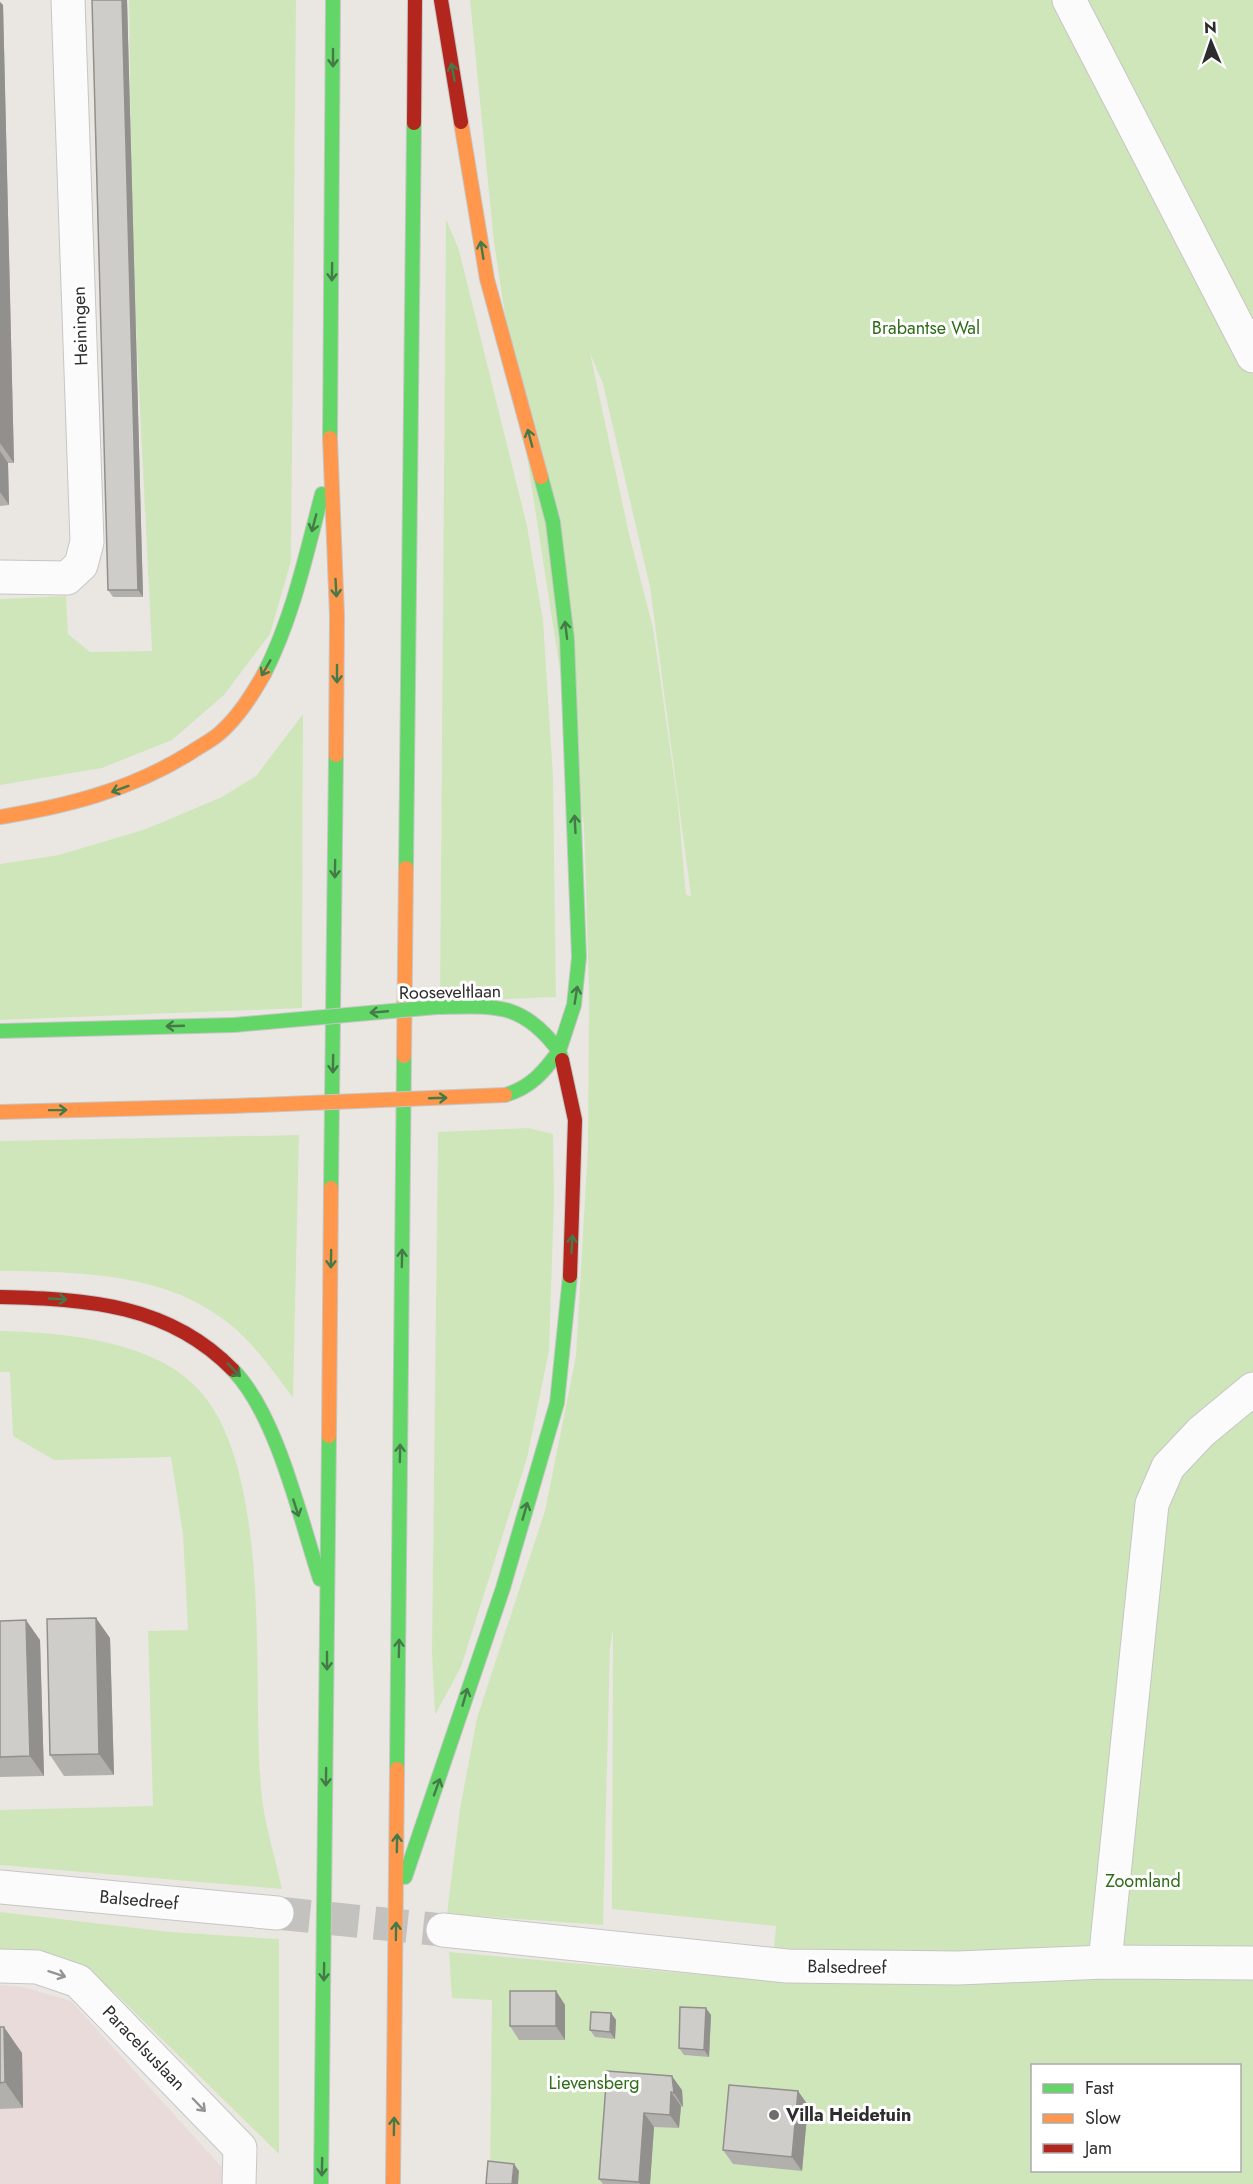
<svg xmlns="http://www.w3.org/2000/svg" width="1253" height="2184" font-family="Jost,sans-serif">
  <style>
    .medical { fill: #e8dbd9 }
    .green { fill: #cfe6bb; fill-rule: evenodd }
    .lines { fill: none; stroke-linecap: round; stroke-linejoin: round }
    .street-tunnel { stroke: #c4c2be; stroke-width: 33; stroke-dasharray: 33 16; stroke-linecap: butt }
    .street-casing { stroke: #c6c6c5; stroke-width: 35 }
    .fast-casing { stroke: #c6c6c5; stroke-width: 16 }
    .slow-casing { stroke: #c6c6c5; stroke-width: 16 }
    .jam-casing { stroke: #c6c6c5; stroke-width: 16 }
    .street { stroke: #fcfbfb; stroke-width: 33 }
    .fast { stroke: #63d668; stroke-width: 14 }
    .slow { stroke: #ff974d; stroke-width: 14 }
    .jam { stroke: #b3261e; stroke-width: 14 }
    .fast-bridge-casing { stroke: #c6c6c5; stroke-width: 16; stroke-linecap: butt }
    .slow-bridge-casing { stroke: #c6c6c5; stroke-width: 16; stroke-linecap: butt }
    .fast-bridge { stroke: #63d668; stroke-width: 14 }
    .slow-bridge { stroke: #ff974d; stroke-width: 14 }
    .wall { fill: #b2b0ad }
    .shaded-wall { fill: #91908d }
    .building { fill: #cfcdc9; stroke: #91908d; stroke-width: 1.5 }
    .oneway { stroke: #457948 }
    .oneway2 { stroke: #949494 }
    .poi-dot { fill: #6f6e6c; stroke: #fff; stroke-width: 2 }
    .labels { text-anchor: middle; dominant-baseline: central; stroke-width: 6; stroke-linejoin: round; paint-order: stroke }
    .street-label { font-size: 18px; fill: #2d2d2d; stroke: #fff }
    .park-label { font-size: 18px; fill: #306d19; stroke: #fff }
    .poi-label { font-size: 18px; font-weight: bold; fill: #2d2d2d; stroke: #fff; text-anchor: start }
  </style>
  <rect width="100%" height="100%" fill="#eae7e2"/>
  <path class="medical" d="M 0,1985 L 23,1987 L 71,2001 L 227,2173 L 227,2184 L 0,2184 Z"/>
  <g class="green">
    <path d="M 129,0 L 296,0 L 291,561 L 270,634 L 224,695 L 172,740 L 102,768 L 0,785 L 0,599 L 66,596 L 68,634 L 90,652 L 152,651 L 132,247 Z"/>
    <path d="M 470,0 L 1253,0 L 1253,2184 L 490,2184 L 492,2000 L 452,1998 L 449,1952 L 771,1981 L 776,1926 L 612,1909 L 613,1630 L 610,1647 L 603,1925 L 447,1914 L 460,1809 L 477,1718 L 545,1511 L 576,1356 L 588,1146 L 589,990 L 584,826 L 494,243 ZM 590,353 L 603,384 L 650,587 L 691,896 L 686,895 L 678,804 L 653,628 L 629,534 ZM 1032,2066 L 1240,2066 L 1240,2170 L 1032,2170 Z"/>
    <path d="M 446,219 L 459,250 L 527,526 L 543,620 L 553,776 L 556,997 L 440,1002 Z"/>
    <path d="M 303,714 L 302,1008 L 0,1020 L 0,864 L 59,855 L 146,829 L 222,797 L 256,776 Z"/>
    <path d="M 528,1128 L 553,1134 L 554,1200 L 549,1351 L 527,1458 L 461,1667 L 435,1715 L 432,1653 L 438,1132 Z"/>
    <path d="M 299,1135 L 293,1398 C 274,1372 253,1342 227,1322 C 163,1272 78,1272 0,1271 L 0,1141 Z"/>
    <path d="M 0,1331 C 62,1332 156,1341 199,1390 C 273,1471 252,1680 261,1787 C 263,1820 275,1856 282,1889 L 0,1865 L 0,1810 L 153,1806 L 148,1631 L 188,1630 L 183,1534 L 171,1457 L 54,1460 L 13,1436 L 10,1372 L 0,1372 Z"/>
    <path d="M 0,1912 L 170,1932 L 279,1939 L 279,2154 L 114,1992 L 68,1959 L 33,1950 L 0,1951 Z"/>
  </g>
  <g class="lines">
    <path class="street-tunnel" d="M 277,1913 L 443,1930"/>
    <defs>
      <g id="street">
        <path d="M 1069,0 L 1253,356"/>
        <path d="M 0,577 L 67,578 L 81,565 L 87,542 L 68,0"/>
        <path d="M 0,1887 L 277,1913"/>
        <path d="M 443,1930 L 787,1966 L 958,1968 L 1105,1962 L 1253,1963"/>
        <path d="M 1105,1962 L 1152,1504 L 1168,1467 L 1201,1432 L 1253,1389"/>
        <path d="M 0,1966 L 37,1967 L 78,1981 L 240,2148 L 239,2184"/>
      </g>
      <g id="fast">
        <path d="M 330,438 L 333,0"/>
        <path d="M 541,477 L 553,522 L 567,639 L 579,957 L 574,1005 L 559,1051 L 562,1060"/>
        <path d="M 264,674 C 293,617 306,555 322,494"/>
        <path d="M 406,868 L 414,123"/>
        <path d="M 437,1007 C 494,1006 522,1001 559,1051 C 544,1072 530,1088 505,1095"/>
        <path d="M 0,1031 L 234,1025"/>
        <path d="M 331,1188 L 336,755"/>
        <path d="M 233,1370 C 277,1415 300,1518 320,1579"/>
        <path d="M 397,1769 L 404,1056"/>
        <path d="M 405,1877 L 503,1588 L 557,1403 L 570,1276"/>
        <path d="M 321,2184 L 329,1436"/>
      </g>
      <g id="slow">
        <path d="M 461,122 L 487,279 L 541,477"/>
        <path d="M 330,438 L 337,616 L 336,755"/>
        <path d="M 0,817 C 67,806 131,790 190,753 C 200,746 211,741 220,733 C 239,716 252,695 264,674"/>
        <path d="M 404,1056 L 406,868"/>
        <path d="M 0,1112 L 233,1106"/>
        <path d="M 329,1436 L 331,1188"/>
        <path d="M 393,2184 L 397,1769"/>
      </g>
      <g id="jam">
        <path d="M 441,0 L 461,122"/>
        <path d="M 414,123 L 415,0"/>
        <path d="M 562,1060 L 575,1120 L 570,1276"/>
        <path d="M 0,1297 C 87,1299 169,1304 233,1370"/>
      </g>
    </defs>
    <use href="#street" class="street-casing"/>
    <use href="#fast" class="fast-casing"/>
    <use href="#slow" class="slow-casing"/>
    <use href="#jam" class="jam-casing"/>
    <use href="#street" class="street"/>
    <use href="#fast" class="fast"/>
    <use href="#slow" class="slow"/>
    <use href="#jam" class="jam"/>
    <defs>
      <path id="fast-bridge" d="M 234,1025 L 437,1007"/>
      <path id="slow-bridge" d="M 233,1106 L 505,1095"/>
    </defs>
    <use href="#fast-bridge" class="fast-bridge-casing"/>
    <use href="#slow-bridge" class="slow-bridge-casing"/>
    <use href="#fast-bridge" class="fast-bridge"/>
    <use href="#slow-bridge" class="slow-bridge"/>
  </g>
  <g class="wall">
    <path d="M 92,0 L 127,0 L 143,597 L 113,597 L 108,590 Z"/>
    <path d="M 0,2 L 3,5 L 14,463 L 8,463 L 9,505 L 0,506 Z"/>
    <path d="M 0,1621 L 40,1640 L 44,1776 L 0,1777 Z"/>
    <path d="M 110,1638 L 114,1775 L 64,1776 L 50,1755 Z"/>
    <path d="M 556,1991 L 565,2005 L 565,2040 L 519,2040 L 510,2026 Z"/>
    <path d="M 611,2013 L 616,2020 L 615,2039 L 595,2037 L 590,2030 Z"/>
    <path d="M 711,2015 L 709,2057 L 684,2055 L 679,2048 Z"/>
    <path d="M 0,2027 L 22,2053 L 23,2108 L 0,2109 Z"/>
    <path d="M 607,2071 L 682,2090 L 683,2107 L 681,2106 L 679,2128 L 654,2127 L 650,2184 L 603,2184 L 599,2179 Z"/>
    <path d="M 808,2105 L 802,2171 L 733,2164 L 723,2150 Z"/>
  </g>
  <g class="shaded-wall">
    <path d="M 122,0 L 127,0 L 143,597 L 138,590 Z"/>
    <path d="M 0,2 L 3,5 L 14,463 L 0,443 Z"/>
    <path d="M 0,451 L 8,463 L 9,505 L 0,492 Z"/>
    <path d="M 96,1618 L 110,1638 L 114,1775 L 99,1754 Z"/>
    <path d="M 26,1620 L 40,1640 L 44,1776 L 30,1756 Z"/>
    <path d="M 556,1991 L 565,2005 L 565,2040 L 556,2026 Z"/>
    <path d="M 706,2008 L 711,2015 L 709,2057 L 704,2050 Z"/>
    <path d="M 611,2013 L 616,2020 L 615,2039 L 610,2032 Z"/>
    <path d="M 4,2027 L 22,2053 L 23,2108 L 5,2082 Z"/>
    <path d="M 672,2076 L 682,2090 L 683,2107 L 674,2093 Z"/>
    <path d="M 798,2091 L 808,2105 L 802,2171 L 792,2157 Z"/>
    <path d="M 671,2092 L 681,2106 L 679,2128 L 670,2115 Z"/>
    <path d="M 644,2113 L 654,2127 L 650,2184 L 640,2184 L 639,2182 Z"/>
    <path d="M 514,2164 L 519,2171 L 518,2184 L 512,2184 Z"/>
  </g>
  <g class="building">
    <path d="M 92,0 L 122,0 L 138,590 L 108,590 Z"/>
    <path d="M 96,1618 L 99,1754 L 50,1755 L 47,1619 Z"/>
    <path d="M 26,1620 L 30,1756 L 0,1757 L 0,1621 Z"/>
    <rect x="510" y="1991" width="46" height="35"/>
    <path d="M 680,2007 L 706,2008 L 704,2050 L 679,2048 Z"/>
    <path d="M 591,2012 L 611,2013 L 610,2032 L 590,2030 Z"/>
    <path d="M 0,2027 L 4,2027 L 5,2082 L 0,2083 Z"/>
    <path d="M 607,2071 L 672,2076 L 674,2093 L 671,2092 L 670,2115 L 644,2113 L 639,2182 L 599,2179 Z"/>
    <path d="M 729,2085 L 798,2091 L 792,2157 L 723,2150 Z"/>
    <path d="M 488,2161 L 514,2164 L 512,2184 L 486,2184 Z"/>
  </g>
  <defs><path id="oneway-shaft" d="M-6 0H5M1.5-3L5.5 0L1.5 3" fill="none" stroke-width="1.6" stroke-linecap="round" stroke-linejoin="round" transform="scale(1.5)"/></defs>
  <g class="oneway">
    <use href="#oneway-shaft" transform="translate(333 58) rotate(90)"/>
    <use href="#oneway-shaft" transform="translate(453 72) rotate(-100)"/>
    <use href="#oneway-shaft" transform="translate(482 250) rotate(-99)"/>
    <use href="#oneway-shaft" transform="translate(332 272) rotate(91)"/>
    <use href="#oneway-shaft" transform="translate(530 438) rotate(-105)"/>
    <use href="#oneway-shaft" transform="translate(314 523) rotate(105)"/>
    <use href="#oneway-shaft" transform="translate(336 588) rotate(87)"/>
    <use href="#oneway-shaft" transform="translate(566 630) rotate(-97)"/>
    <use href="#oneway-shaft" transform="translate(266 668) rotate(120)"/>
    <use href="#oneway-shaft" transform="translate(337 674) rotate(90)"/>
    <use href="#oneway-shaft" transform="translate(120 789) rotate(160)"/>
    <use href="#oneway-shaft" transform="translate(575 824) rotate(-93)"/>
    <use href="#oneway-shaft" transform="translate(335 869) rotate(91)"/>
    <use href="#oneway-shaft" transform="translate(576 995) rotate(-81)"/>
    <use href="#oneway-shaft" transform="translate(379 1012) rotate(175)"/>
    <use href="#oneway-shaft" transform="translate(175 1026) rotate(178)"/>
    <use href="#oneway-shaft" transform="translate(333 1064) rotate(91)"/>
    <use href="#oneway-shaft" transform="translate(438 1098) rotate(-2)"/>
    <use href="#oneway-shaft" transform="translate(58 1110) rotate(-1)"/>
    <use href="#oneway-shaft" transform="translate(572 1244) rotate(-87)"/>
    <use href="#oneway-shaft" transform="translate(402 1258) rotate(-89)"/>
    <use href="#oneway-shaft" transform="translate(331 1259) rotate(91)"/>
    <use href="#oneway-shaft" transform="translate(58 1299) rotate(3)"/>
    <use href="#oneway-shaft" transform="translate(234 1370) rotate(46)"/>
    <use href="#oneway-shaft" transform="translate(400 1453) rotate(-89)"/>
    <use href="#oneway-shaft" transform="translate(296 1508) rotate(72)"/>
    <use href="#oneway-shaft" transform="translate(525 1511) rotate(-74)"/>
    <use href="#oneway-shaft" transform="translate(399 1648) rotate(-89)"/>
    <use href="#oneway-shaft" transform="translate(327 1661) rotate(90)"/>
    <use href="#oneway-shaft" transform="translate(465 1697) rotate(-74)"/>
    <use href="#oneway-shaft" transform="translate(326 1777) rotate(91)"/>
    <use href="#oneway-shaft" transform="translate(437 1787) rotate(-70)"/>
    <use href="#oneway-shaft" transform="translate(397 1843) rotate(-89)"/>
    <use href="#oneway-shaft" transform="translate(396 1931) rotate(-89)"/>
    <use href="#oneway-shaft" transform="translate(324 1972) rotate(91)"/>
    <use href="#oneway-shaft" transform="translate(394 2126) rotate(-89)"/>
    <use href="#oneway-shaft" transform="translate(322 2167) rotate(91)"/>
  </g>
  <g class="oneway2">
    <use href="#oneway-shaft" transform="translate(57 1974) rotate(18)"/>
    <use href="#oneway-shaft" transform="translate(199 2105) rotate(46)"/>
  </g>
  <circle class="poi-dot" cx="774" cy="2115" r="6"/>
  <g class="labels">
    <g class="street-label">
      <text transform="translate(80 326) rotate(-92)">Heiningen</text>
      <text transform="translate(450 992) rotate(-1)">Rooseveltlaan</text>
      <text transform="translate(139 1900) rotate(5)">Balsedreef</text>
      <text transform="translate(847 1967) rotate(1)">Balsedreef</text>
      <text transform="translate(144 2048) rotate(46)">Paracelsuslaan</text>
    </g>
    <g class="park-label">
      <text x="926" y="328">Brabantse Wal</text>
      <text x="1143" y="1881">Zoomland</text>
      <text x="594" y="2083">Lievensberg</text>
    </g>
    <g class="poi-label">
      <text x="786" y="2115">Villa Heidetuin</text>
    </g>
  </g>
  <rect x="1031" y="2064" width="210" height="108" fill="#ffffff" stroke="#ababab" stroke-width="1.5"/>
  <rect x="1043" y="2084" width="30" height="9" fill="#63d668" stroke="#ababab" stroke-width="1.5"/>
  <text x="1085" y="2094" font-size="18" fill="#2d2d2d">Fast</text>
  <rect x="1043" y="2114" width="30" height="9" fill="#ff974d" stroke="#ababab" stroke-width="1.5"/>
  <text x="1085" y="2124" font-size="18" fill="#2d2d2d">Slow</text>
  <rect x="1043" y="2144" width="30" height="9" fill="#b3261e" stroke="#ababab" stroke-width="1.5"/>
  <text x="1085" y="2154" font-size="18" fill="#2d2d2d">Jam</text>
  <g transform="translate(1211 42) rotate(358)" stroke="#ffffff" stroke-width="4.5" paint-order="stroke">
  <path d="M0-4.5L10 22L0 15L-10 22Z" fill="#2d2d2d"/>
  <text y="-9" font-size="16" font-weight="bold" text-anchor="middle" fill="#2d2d2d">N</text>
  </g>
</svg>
